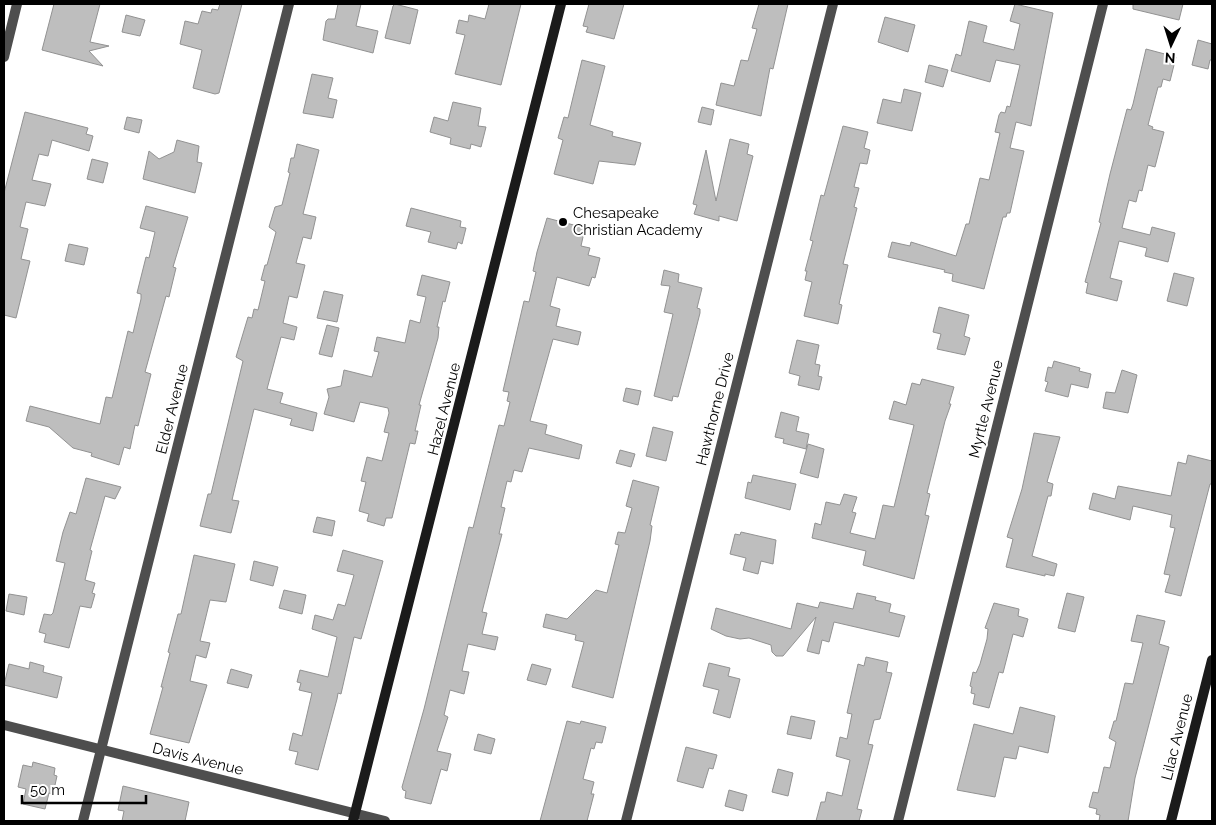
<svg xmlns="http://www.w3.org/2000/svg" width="1216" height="825" font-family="Raleway,sans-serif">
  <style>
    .building { fill: #bebebe; stroke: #929292 }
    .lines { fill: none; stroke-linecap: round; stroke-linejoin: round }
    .street { stroke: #4e4e4e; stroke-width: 10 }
    .secondary { stroke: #1b1b1b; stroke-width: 10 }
    .poi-dot { fill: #000; stroke: #fff; stroke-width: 2 }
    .labels { text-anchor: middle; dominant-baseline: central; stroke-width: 4; stroke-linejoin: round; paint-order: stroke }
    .poi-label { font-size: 15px; fill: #000; stroke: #fff; text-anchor: start }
    .street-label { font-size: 15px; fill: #000; stroke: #fff }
  </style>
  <rect width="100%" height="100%" fill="#fff"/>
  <g class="building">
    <path d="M 54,4 L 100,4 L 90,42 L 109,46 L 89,51 L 103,66 L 42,50 Z"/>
    <path d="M 220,4 L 242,4 L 219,93 L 215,94 L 193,88 L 202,50 L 180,44 L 185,21 L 198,24 L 202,11 L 211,13 L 212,9 L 218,10 Z"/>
    <path d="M 338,4 L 361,4 L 356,26 L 378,31 L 373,53 L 323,40 L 326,21 L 328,19 L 335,19 Z"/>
    <path d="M 395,4 L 418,10 L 410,44 L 385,38 L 393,6 Z"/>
    <path d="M 489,4 L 521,4 L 501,85 L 455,74 L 465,35 L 456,33 L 459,20 L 468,22 L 469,15 L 485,19 Z"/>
    <path d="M 589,4 L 624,4 L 614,39 L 586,32 L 588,27 L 583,26 Z"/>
    <path d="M 759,4 L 788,4 L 773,69 L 770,68 L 761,116 L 716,105 L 721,83 L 734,86 L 741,60 L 748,61 L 757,29 L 752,28 Z"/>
    <path d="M 1015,4 L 1053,13 L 1031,126 L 1016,122 L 1010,148 L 1024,151 L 1010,213 L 1007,213 L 1006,217 L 1003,217 L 984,289 L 952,281 L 953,274 L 944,272 L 945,270 L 888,257 L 892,242 L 910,246 L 911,242 L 956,256 L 966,224 L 969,224 L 980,178 L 989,180 L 1000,133 L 995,132 L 999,115 L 1001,112 L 1005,113 L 1007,106 L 1010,107 L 1020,65 L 996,60 L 990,82 L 951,71 L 956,54 L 961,56 L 969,21 L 987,26 L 983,42 L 1014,50 L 1020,24 L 1010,21 Z"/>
    <path d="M 1133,4 L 1183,4 L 1179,20 L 1133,9 Z"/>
    <path d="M 126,15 L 145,20 L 140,36 L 122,32 Z"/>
    <path d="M 885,17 L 915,25 L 908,52 L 878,42 Z"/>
    <path d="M 1198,40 L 1212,44 L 1212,60 L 1210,60 L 1208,69 L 1192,65 Z"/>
    <path d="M 1146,49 L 1176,57 L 1170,81 L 1163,79 L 1161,87 L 1158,87 L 1148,125 L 1153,127 L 1152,129 L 1164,132 L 1155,167 L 1148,165 L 1142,191 L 1139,190 L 1136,202 L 1129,200 L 1122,228 L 1150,235 L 1152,227 L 1175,233 L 1168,262 L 1145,256 L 1147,248 L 1119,241 L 1110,278 L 1122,281 L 1117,301 L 1086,293 L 1088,283 L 1085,282 L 1101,223 L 1099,222 L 1110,174 L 1127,109 L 1131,110 L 1133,104 Z"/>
    <path d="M 582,60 L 605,66 L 590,125 L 613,132 L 612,136 L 641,143 L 635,165 L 599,161 L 593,184 L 554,174 L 563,140 L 558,138 L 564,117 L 568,118 Z"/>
    <path d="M 929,65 L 948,70 L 943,87 L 925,82 Z"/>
    <path d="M 312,74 L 333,78 L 328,98 L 337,100 L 333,118 L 303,113 Z"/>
    <path d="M 904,89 L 921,93 L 912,131 L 877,123 L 883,99 L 901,103 Z"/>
    <path d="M 453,102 L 481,108 L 478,126 L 486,127 L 481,147 L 471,144 L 470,149 L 450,144 L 451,138 L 430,132 L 434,117 L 448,121 Z"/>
    <path d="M 702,107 L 714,110 L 711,125 L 698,122 Z"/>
    <path d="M 25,112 L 88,128 L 86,134 L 93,136 L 89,151 L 52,140 L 48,156 L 39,154 L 32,180 L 51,184 L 45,206 L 26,202 L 20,227 L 28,229 L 21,259 L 30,261 L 16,318 L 4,315 L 4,193 Z"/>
    <path d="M 127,117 L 142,120 L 139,133 L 124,129 Z"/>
    <path d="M 843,126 L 868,132 L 864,148 L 870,150 L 867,164 L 860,163 L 854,187 L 859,188 L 854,207 L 857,208 L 843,264 L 848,265 L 839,304 L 842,305 L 838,324 L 804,316 L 812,282 L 805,280 L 807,271 L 805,271 L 813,241 L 810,240 L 821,195 L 824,196 Z"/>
    <path d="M 730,139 L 749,144 L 747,154 L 753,156 L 737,221 L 719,216 L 719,221 L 694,214 L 697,205 L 693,204 L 706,150 L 716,201 Z"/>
    <path d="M 177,140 L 199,146 L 197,162 L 202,163 L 195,193 L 143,179 L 149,151 L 159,159 L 174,152 Z"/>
    <path d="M 297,144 L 319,150 L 303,214 L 316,217 L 311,239 L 303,237 L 296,263 L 305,265 L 297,298 L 289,296 L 283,323 L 297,327 L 294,340 L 281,337 L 267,389 L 283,393 L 280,403 L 317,413 L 313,431 L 290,425 L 292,419 L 254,409 L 232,500 L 239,501 L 231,533 L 200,526 L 208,494 L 211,494 L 243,361 L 236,357 L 248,317 L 252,318 L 254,309 L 258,310 L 265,281 L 261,280 L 265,265 L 267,265 L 276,232 L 269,227 L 275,207 L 282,205 L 290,173 L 288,172 L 291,158 L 294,158 Z"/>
    <path d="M 92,159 L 108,163 L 103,183 L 87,179 Z"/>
    <path d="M 146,206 L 188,217 L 173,267 L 176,268 L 169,297 L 166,296 L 145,372 L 151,374 L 138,426 L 135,425 L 130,449 L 124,447 L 119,465 L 91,456 L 92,453 L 73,448 L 49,427 L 26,421 L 30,406 L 100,424 L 106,397 L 112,398 L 128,331 L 133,333 L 141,299 L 141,294 L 137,293 L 146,257 L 149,258 L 155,232 L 140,228 Z"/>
    <path d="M 411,208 L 461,221 L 460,227 L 466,228 L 462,244 L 458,242 L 456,249 L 428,242 L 431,232 L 406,226 Z"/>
    <path d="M 547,218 L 585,228 L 581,246 L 590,248 L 588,255 L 600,258 L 595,278 L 592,277 L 589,286 L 557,277 L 550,306 L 560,309 L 556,326 L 581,332 L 578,345 L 553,339 L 530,421 L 547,425 L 545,434 L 582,445 L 579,459 L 529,448 L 522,472 L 514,470 L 511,482 L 507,481 L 501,507 L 505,508 L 499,534 L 502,534 L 482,612 L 487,613 L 482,634 L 498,637 L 495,650 L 468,644 L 462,671 L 469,672 L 464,694 L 450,690 L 444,715 L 448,717 L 437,751 L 451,754 L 447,771 L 441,769 L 431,804 L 405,798 L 406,791 L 403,790 L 402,787 L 424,709 L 469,527 L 473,528 L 499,425 L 504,426 L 510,402 L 507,401 L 509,392 L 503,391 L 524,301 L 529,302 L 536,272 L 533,271 L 537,252 Z"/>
    <path d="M 69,244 L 88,248 L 84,265 L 65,261 Z"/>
    <path d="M 664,270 L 679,274 L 678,282 L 702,288 L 697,308 L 700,309 L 700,313 L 690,352 L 678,397 L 673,396 L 672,401 L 654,396 L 673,314 L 664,312 L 670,286 L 661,285 Z"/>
    <path d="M 1174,273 L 1194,278 L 1187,306 L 1167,301 Z"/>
    <path d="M 422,275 L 450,282 L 445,302 L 443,301 L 437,327 L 439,327 L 438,338 L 419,405 L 421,405 L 415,431 L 418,431 L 415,444 L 410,443 L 392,518 L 386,518 L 384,526 L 367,521 L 369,514 L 359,511 L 366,482 L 361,481 L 367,457 L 382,461 L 389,433 L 384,432 L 389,413 L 388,408 L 360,402 L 354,422 L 324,414 L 329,397 L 327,389 L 341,386 L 344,370 L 372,377 L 379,352 L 374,351 L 377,337 L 405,343 L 410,320 L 420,323 L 426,297 L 417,295 Z"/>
    <path d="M 324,291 L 343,295 L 337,322 L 317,318 Z"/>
    <path d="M 939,307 L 969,315 L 964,336 L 970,338 L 965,355 L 937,349 L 941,334 L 933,332 Z"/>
    <path d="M 327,325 L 339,328 L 332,357 L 319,354 Z"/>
    <path d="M 797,340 L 819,345 L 815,364 L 820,365 L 818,376 L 822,377 L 819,390 L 798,385 L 800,376 L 789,373 Z"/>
    <path d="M 1054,361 L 1080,368 L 1079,371 L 1091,374 L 1088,388 L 1071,384 L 1068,397 L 1045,391 L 1048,382 L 1045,381 L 1048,367 L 1052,368 Z"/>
    <path d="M 1122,370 L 1137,375 L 1128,413 L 1103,408 L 1106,392 L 1115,393 Z"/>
    <path d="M 922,379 L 954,387 L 949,404 L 951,404 L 945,421 L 927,493 L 930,494 L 925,515 L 929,516 L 914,579 L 863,565 L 866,551 L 812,538 L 815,523 L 821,525 L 826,502 L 840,505 L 844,494 L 857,497 L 852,512 L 856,513 L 850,533 L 875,539 L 883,505 L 894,507 L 914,425 L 889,419 L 894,401 L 906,405 L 912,383 L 920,385 Z"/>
    <path d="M 626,388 L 641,391 L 638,405 L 623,401 Z"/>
    <path d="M 781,412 L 799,417 L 796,431 L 809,434 L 806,449 L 783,443 L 784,439 L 775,437 Z"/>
    <path d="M 653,427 L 673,432 L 666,461 L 646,456 Z"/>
    <path d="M 1034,433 L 1060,437 L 1047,482 L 1053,484 L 1051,496 L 1048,496 L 1032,556 L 1057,564 L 1054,576 L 1045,574 L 1045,576 L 1006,567 L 1013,539 L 1007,537 L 1022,489 Z"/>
    <path d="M 808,444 L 824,449 L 818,478 L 800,473 Z"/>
    <path d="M 620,450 L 635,454 L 631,467 L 616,463 Z"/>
    <path d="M 1188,455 L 1212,461 L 1212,484 L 1210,484 L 1181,596 L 1165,592 L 1170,575 L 1164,574 L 1175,528 L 1170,527 L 1172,515 L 1133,506 L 1130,520 L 1089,509 L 1093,493 L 1115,499 L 1118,486 L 1171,496 L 1178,462 L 1186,464 Z"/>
    <path d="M 753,475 L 796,484 L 790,510 L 745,498 L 748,482 L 751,483 Z"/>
    <path d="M 86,478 L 121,487 L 115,499 L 105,496 L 90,550 L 92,551 L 85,580 L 95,583 L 92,593 L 95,594 L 91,608 L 80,606 L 69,648 L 44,642 L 46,634 L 39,632 L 44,614 L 51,615 L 53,613 L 65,563 L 56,561 L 63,532 L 70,512 L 76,514 Z"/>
    <path d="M 633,480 L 659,487 L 650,525 L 652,526 L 650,541 L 613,698 L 572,687 L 584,642 L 575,640 L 576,635 L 543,627 L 546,614 L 567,619 L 596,590 L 607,593 L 619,545 L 615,544 L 618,532 L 625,533 L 632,508 L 626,506 Z"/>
    <path d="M 317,517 L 335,521 L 332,536 L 313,532 Z"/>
    <path d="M 741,532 L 776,540 L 773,564 L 761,561 L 758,574 L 743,570 L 746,558 L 730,554 L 735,534 L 740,535 Z"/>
    <path d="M 343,550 L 383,561 L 361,639 L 354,637 L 341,694 L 338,693 L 337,699 L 318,770 L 295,764 L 298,752 L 289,750 L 293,733 L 302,736 L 312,693 L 299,690 L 301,683 L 297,682 L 300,670 L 328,677 L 337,637 L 312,629 L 315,615 L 333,620 L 338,604 L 345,606 L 354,575 L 337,571 Z"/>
    <path d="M 194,555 L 235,564 L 226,602 L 210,600 L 200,641 L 210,643 L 206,658 L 196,655 L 190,681 L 207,685 L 189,743 L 150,734 L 163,687 L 161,687 L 170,653 L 168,652 L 178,614 L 181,614 Z"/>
    <path d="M 254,561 L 278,567 L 273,586 L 250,580 Z"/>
    <path d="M 284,590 L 306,595 L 302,614 L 279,608 Z"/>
    <path d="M 857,593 L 876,597 L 875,600 L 891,604 L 889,612 L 905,616 L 899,637 L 834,622 L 829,642 L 822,640 L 819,654 L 807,651 L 816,617 L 783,656 L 776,656 L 772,652 L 771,645 L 749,638 L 740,639 L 726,636 L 711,629 L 716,608 L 791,629 L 797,603 L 818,608 L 820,602 L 853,609 Z"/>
    <path d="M 1067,593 L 1084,597 L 1075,632 L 1058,628 Z"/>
    <path d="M 9,594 L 27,597 L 24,615 L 6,611 Z"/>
    <path d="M 994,603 L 1019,609 L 1018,616 L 1028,619 L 1023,637 L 1013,634 L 1003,673 L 999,672 L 989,708 L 973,704 L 975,694 L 971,693 L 972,687 L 970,686 L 973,672 L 976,673 L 980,664 L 987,639 L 988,629 L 985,628 Z"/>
    <path d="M 1137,615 L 1165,621 L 1159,644 L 1169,647 L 1135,778 L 1128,821 L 1099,821 L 1100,815 L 1096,814 L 1097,809 L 1089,807 L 1093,792 L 1098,793 L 1104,767 L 1110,768 L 1116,742 L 1109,738 L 1114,721 L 1116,721 L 1125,683 L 1133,684 L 1143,643 L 1131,641 Z"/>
    <path d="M 866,657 L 888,662 L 886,672 L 892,673 L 880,719 L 874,720 L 868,744 L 873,745 L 857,809 L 862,810 L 859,821 L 816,821 L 821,802 L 825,802 L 827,792 L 842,796 L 850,760 L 836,756 L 840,737 L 847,739 L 852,714 L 847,713 L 858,664 L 864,666 Z"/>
    <path d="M 30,662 L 44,666 L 43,672 L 62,677 L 57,698 L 4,685 L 9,664 L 29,669 Z"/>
    <path d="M 709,663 L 730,668 L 728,676 L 740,679 L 730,718 L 713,713 L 719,690 L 703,686 Z"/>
    <path d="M 532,664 L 551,669 L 546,685 L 527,680 Z"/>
    <path d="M 231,669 L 252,675 L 248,688 L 227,683 Z"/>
    <path d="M 1020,707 L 1055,716 L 1048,753 L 1019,746 L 1016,759 L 1004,757 L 995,797 L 957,790 L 974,724 L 1013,734 Z"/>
    <path d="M 791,716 L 815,721 L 811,739 L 787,734 Z"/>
    <path d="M 567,721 L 580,724 L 581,721 L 606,727 L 602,743 L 596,742 L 594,749 L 591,748 L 583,779 L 594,782 L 591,794 L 594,794 L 587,821 L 540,821 Z"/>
    <path d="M 478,734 L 495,739 L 491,754 L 474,750 Z"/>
    <path d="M 686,747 L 717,755 L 713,769 L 709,768 L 703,788 L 677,781 Z"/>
    <path d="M 33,762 L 55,768 L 54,775 L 57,776 L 53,794 L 49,793 L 45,809 L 23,804 L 26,789 L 18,787 L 23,765 L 32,767 Z"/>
    <path d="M 778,769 L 793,773 L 788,796 L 772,792 Z"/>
    <path d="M 123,786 L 189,802 L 185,821 L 122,821 L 124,811 L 118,810 Z"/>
    <path d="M 729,790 L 747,795 L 743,811 L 725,806 Z"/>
  </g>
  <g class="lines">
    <g class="street">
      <path d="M 4,57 L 17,4"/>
      <path d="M 4,725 L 385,821"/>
      <path d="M 83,821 L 289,4"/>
      <path d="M 626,821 L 833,4"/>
      <path d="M 898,821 L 1103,4"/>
    </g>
    <g class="secondary">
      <path d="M 353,821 L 561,4"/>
      <path d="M 1171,821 L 1212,660"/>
    </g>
  </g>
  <circle class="poi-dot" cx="563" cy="222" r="5"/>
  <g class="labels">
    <g class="poi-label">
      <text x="573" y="213">Chesapeake<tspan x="573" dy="17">Christian Academy</tspan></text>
    </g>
    <g class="street-label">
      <text transform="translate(172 409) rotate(-76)">Elder Avenue</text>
      <text transform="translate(444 409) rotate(-76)">Hazel Avenue</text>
      <text transform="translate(715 409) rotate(-76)">Hawthorne Drive</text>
      <text transform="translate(986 409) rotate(-76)">Myrtle Avenue</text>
      <text transform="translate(1177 737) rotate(-76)">Lilac Avenue</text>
      <text transform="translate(198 759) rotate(14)">Davis Avenue</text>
    </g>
  </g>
  <rect width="1216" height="825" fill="none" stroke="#000000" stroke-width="10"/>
  <g transform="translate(1171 45) rotate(184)" stroke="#ffffff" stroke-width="4" paint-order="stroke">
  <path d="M0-4L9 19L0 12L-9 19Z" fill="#000000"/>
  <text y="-8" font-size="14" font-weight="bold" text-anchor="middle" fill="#000000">N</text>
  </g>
  <path d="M22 795v8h124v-8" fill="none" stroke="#000000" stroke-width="2.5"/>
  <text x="30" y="795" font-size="15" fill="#000000" stroke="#ffffff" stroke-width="4" paint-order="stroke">50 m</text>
</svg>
